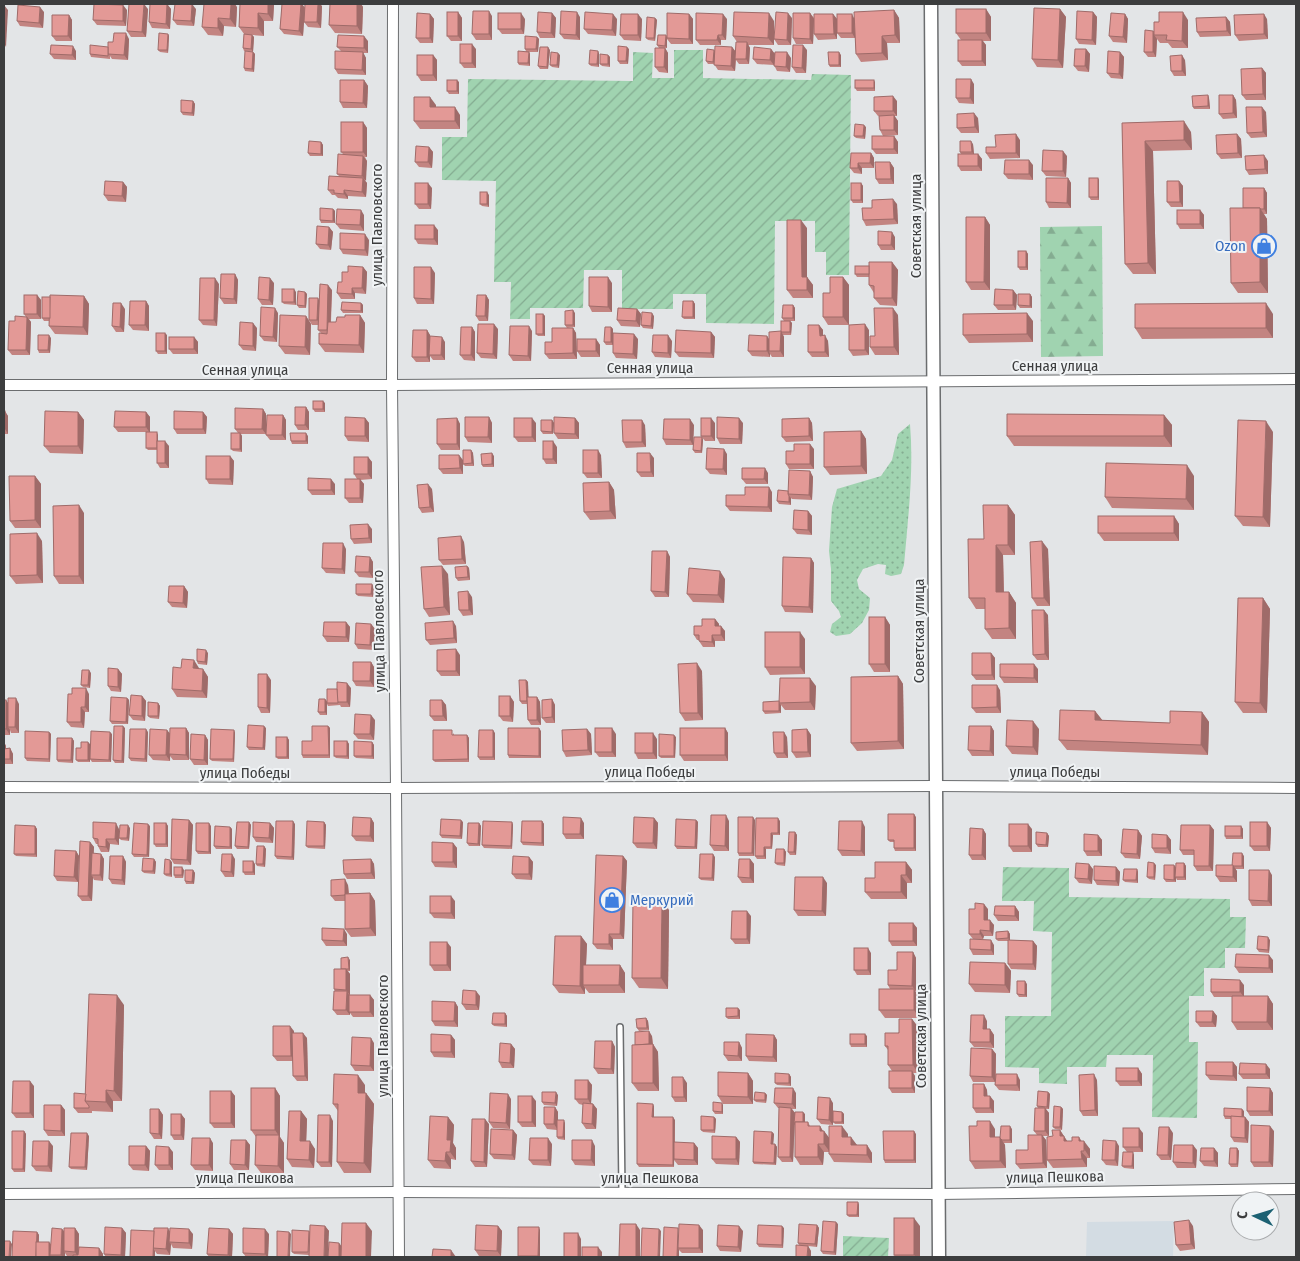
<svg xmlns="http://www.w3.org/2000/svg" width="1300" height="1261" font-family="'Fira Sans Condensed',sans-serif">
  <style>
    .built { fill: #d3dce3 }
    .forest { fill: url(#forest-firs) }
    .park { fill: url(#park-dots) }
    .garden { fill: url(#garden-furrows) }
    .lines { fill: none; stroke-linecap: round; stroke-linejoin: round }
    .service-casing { stroke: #6b6d6f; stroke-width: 8 }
    .minor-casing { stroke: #6b6d6f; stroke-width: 12 }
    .tertiary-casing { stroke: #6b6d6f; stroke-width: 15 }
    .service { stroke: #fff; stroke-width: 5 }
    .minor { stroke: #fff; stroke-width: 10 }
    .tertiary { stroke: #fff; stroke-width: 12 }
    .wall { fill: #c38481 }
    .shaded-wall { fill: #9f6b69 }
    .building { fill: #e39996; stroke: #9f6b69 }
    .labels { text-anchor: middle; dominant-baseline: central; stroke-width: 4; stroke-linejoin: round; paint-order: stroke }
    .street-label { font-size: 15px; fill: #3c3d3e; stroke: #f0f3f5 }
    .shop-label { font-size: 15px; fill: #366cbe; stroke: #f0f3f5; text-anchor: end }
  </style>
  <defs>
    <pattern id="forest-firs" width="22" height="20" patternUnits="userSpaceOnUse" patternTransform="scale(1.25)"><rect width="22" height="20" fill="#a0d3b0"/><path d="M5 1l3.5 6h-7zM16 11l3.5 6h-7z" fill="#84ac91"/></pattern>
    <pattern id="park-dots" width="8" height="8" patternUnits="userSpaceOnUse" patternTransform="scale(1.25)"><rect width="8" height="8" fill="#a0d3b0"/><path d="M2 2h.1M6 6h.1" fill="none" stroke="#84ac91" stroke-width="1.8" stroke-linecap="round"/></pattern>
    <pattern id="garden-furrows" width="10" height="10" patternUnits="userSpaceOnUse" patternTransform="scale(1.25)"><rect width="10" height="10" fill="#a0d3b0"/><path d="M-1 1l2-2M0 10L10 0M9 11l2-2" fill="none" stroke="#84ac91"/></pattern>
  </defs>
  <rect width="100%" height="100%" fill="#e3e5e7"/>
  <path class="built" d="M 1174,1221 L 1173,1257 L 1086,1257 L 1087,1222 Z"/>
  <path class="forest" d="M 1102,226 L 1103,356 L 1041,357 L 1040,227 Z"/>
  <path class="park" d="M 910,424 C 914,471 908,518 904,565 L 901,574 L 891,576 L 885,574 L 886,565 L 878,564 L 863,569 L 857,580 L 859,589 L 870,598 L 869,610 L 862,623 L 850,634 L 836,636 L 830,632 L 832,624 L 841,617 L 839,611 L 831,601 L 831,569 L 829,551 L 832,507 L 837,489 L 881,476 L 892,460 L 898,434 Z"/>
  <g class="garden">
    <path d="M 674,50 L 703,50 L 703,78 L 811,80 L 812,74 L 851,75 L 849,275 L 826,275 L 826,252 L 815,252 L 815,221 L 775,221 L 774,324 L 706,323 L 706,294 L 673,294 L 673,309 L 622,309 L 622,270 L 584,270 L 583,308 L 530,308 L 530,319 L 510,319 L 511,282 L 494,282 L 496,181 L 442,180 L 442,137 L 467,137 L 468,79 L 633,81 L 633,52 L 653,53 L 652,78 L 674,78 Z"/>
    <path d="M 1003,867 L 1069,868 L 1069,897 L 1230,899 L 1230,917 L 1246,917 L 1245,948 L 1225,948 L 1225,968 L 1204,968 L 1204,996 L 1189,996 L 1189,1042 L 1198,1042 L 1197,1118 L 1152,1117 L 1153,1055 L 1107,1055 L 1106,1067 L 1067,1067 L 1067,1084 L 1039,1083 L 1039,1068 L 1005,1067 L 1005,1016 L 1051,1016 L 1052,932 L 1033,931 L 1034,901 L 1002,901 Z"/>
    <path d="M 843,1236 L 889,1238 L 888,1257 L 843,1257 Z"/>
  </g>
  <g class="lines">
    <defs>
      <path id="service" d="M 620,1027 L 622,1193"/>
      <g id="minor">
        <path d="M 393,4 L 392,385 L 396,788 L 399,1257"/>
        <path d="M 4,385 L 392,385 L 1296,379"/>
        <path d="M 4,787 L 396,788 L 936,786 L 1296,788"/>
        <path d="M 4,1194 L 399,1192 L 938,1194 L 1296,1189"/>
      </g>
      <path id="tertiary" d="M 931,4 L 939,1257"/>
    </defs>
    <use href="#service" class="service-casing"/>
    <use href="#minor" class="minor-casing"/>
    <use href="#tertiary" class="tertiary-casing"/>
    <use href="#service" class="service"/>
    <use href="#minor" class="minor"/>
    <use href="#tertiary" class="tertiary"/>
  </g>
  <g class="wall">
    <path d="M 167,4 L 171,9 L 170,29 L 152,28 L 149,22 Z"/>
    <path d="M 240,4 L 274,5 L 273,21 L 264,21 L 264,36 L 252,35 L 254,37 L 253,52 L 244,51 L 243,48 L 244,34 L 239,27 Z"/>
    <path d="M 282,4 L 302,4 L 304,7 L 322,6 L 321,28 L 308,27 L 304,22 L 304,20 L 303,36 L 284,34 L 280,29 Z"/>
    <path d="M 330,4 L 361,4 L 363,7 L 362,34 L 335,33 L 329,25 Z"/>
    <path d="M 237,7 L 236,27 L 224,26 L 223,36 L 208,35 L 202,27 Z"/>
    <path d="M 148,9 L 146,37 L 131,37 L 127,31 Z"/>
    <path d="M 196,9 L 194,26 L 177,25 L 173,20 Z"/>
    <path d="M 986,9 L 991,17 L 991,41 L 983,41 L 986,45 L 986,66 L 962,66 L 958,61 L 961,40 L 956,33 Z"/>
    <path d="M 1060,9 L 1066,17 L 1063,68 L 1037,67 L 1032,59 Z"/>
    <path d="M 127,10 L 126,26 L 97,25 L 93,20 Z"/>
    <path d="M 894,10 L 899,18 L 900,43 L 887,43 L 888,60 L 861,62 L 856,54 L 855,38 L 841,38 L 837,33 L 854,18 Z"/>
    <path d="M 44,12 L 43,28 L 20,26 L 17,21 Z"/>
    <path d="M 458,12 L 462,18 L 462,41 L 451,41 L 447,36 Z"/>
    <path d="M 1093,12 L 1097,17 L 1096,45 L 1079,44 L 1076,39 Z"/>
    <path d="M 552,13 L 556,18 L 555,38 L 540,38 L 537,32 Z"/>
    <path d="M 810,13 L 814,18 L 833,14 L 837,19 L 837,39 L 818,40 L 814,34 L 814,21 L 813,44 L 796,44 L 793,38 Z"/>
    <path d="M 430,14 L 434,19 L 433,43 L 420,43 L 416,38 Z"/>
    <path d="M 689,14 L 693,19 L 693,44 L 671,44 L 667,39 L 667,48 L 665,48 L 668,53 L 668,73 L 659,72 L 655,67 L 659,48 L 657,45 L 666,35 L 667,37 Z"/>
    <path d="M 1125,14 L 1128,19 L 1127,43 L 1113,42 L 1109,36 Z"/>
    <path d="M 69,15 L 72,20 L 72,41 L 56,41 L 52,36 Z"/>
    <path d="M 492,16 L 492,40 L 476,40 L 472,34 Z"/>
    <path d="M 580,17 L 580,40 L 564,39 L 560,34 Z"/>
    <path d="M 1226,17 L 1230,22 L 1231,36 L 1200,37 L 1197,32 Z"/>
    <path d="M 655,18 L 657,20 L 655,41 L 648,40 L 646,38 Z"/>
    <path d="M 792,18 L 791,45 L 778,45 L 774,39 Z"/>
    <path d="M 525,19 L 524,34 L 502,34 L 498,29 Z"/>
    <path d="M 617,19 L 616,36 L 588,34 L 584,29 Z"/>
    <path d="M 642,19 L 641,41 L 624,40 L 620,35 Z"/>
    <path d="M 727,19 L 726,40 L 721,40 L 721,45 L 700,45 L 696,40 Z"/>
    <path d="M 1267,19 L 1268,39 L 1239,41 L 1235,35 Z"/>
    <path d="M 1188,20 L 1188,48 L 1172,48 L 1168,43 L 1160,43 L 1157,39 L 1156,57 L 1148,57 L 1144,52 L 1153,31 Z"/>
    <path d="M 774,21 L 774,45 L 748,45 L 750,48 L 749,64 L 739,64 L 736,60 L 735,71 L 718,70 L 714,64 L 708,64 L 706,61 L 715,51 L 732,47 L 735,51 L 737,42 L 733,36 Z"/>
    <path d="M 168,34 L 169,36 L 168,53 L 160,52 L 158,50 Z"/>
    <path d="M 537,37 L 539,39 L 538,52 L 529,52 L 530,54 L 530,66 L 519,65 L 518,63 L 526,51 L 525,49 Z"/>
    <path d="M 129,39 L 128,60 L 112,59 L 110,56 L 110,59 L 91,57 L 90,54 L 108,47 L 113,42 Z"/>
    <path d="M 368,41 L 368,53 L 363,53 L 366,58 L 366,75 L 338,74 L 335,69 L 341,51 L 337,47 Z"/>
    <path d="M 476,49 L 476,68 L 464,68 L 460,63 Z"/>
    <path d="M 629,49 L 628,64 L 620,64 L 618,61 Z"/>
    <path d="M 771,49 L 774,53 L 791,58 L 790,72 L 777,71 L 774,65 L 757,64 L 753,59 Z"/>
    <path d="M 1086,49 L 1090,54 L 1089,72 L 1078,71 L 1074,66 Z"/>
    <path d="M 550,50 L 548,69 L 540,69 L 538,66 Z"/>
    <path d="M 807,50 L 806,73 L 796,73 L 792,67 Z"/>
    <path d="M 76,51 L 76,60 L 54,59 L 50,54 Z"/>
    <path d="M 253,52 L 255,54 L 254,72 L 245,71 L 244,68 Z"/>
    <path d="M 1120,52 L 1124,57 L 1123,79 L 1111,78 L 1107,73 Z"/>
    <path d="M 599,53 L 599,67 L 591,66 L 589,64 Z"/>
    <path d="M 433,55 L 437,60 L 437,81 L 421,81 L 417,75 Z"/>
    <path d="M 560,55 L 559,68 L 552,67 L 550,65 Z"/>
    <path d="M 608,55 L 610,57 L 610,67 L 602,66 L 600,64 Z"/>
    <path d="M 841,55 L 841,67 L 830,67 L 829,65 Z"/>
    <path d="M 1185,60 L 1186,76 L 1174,76 L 1171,71 Z"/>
    <path d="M 1262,68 L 1266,73 L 1266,100 L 1246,100 L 1242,95 Z"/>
    <path d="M 364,80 L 368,86 L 367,108 L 343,108 L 340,102 Z"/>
    <path d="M 459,82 L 459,94 L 449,94 L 447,91 Z"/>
    <path d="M 875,82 L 875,91 L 857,91 L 855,88 Z"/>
    <path d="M 974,84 L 974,104 L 959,103 L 956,98 Z"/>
    <path d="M 1208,95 L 1209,98 L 1210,109 L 1194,109 L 1193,107 Z"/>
    <path d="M 1233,95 L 1236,100 L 1237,118 L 1223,119 L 1219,114 Z"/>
    <path d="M 193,101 L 195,104 L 194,116 L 183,115 L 181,112 Z"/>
    <path d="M 897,101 L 897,116 L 894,116 L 898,121 L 898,135 L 883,136 L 880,130 L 879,116 L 878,116 L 874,111 Z"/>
    <path d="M 436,105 L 436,107 L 460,115 L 460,129 L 420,129 L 414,121 Z"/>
    <path d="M 1266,112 L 1267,137 L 1251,138 L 1247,133 Z"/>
    <path d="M 978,118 L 979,133 L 961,133 L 957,128 Z"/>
    <path d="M 363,122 L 367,128 L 367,157 L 365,157 L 367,161 L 365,181 L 367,183 L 366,197 L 348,196 L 348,199 L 338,198 L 335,195 L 332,195 L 328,190 L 339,176 L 337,174 L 343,154 L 341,152 Z"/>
    <path d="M 1122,123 L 1191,132 L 1192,150 L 1153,151 L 1156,274 L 1133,274 L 1125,264 Z"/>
    <path d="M 866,127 L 865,139 L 856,138 L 854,136 Z"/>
    <path d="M 1237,134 L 1241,139 L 1242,158 L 1221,159 L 1217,154 Z"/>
    <path d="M 894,136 L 898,142 L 898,154 L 876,154 L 872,149 Z"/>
    <path d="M 1020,140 L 1020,158 L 990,159 L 986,153 Z"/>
    <path d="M 321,142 L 323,145 L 323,156 L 310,156 L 308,153 Z"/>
    <path d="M 973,144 L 974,154 L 978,154 L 982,159 L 982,171 L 961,171 L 958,166 L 961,154 L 960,152 Z"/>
    <path d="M 429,147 L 433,152 L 432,168 L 419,167 L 415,162 Z"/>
    <path d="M 871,153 L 874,158 L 874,168 L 862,168 L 862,174 L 854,173 L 850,168 Z"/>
    <path d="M 1067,156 L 1066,177 L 1046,176 L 1042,171 Z"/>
    <path d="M 1268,161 L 1268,174 L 1249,175 L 1246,170 Z"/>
    <path d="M 890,162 L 894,168 L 894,184 L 879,184 L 876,179 Z"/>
    <path d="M 1033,165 L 1033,180 L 1008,179 L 1004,174 Z"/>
    <path d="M 1068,178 L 1071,183 L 1071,208 L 1049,208 L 1046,202 Z"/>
    <path d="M 1098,178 L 1099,180 L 1099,200 L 1091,200 L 1089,197 Z"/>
    <path d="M 1179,181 L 1183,186 L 1183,207 L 1171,207 L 1167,202 Z"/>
    <path d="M 123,182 L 127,187 L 126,202 L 108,201 L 104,195 Z"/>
    <path d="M 861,183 L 863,186 L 863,203 L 853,203 L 851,200 Z"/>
    <path d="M 432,188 L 431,209 L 419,209 L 415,204 Z"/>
    <path d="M 1264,188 L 1267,193 L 1267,214 L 1264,214 L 1267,219 L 1268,293 L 1238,293 L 1231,283 L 1243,208 Z"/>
    <path d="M 489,195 L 489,207 L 482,206 L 480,204 Z"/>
    <path d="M 897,204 L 898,224 L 866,226 L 863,220 L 872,208 Z"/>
    <path d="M 333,209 L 335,211 L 335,223 L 321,223 L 320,220 Z"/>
    <path d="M 1200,210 L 1204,215 L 1204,229 L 1180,229 L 1177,224 Z"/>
    <path d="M 364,215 L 364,231 L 340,229 L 336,224 Z"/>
    <path d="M 985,217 L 990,225 L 990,290 L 971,290 L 966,282 Z"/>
    <path d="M 329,227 L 333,232 L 331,250 L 320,249 L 316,244 Z"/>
    <path d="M 807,228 L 807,277 L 813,285 L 813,298 L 793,298 L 787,290 Z"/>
    <path d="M 438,230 L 438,245 L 418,244 L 415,239 Z"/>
    <path d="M 895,237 L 895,250 L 881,250 L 878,245 Z"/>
    <path d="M 369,240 L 368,256 L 343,254 L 340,249 Z"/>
    <path d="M 1026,251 L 1028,254 L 1028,270 L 1020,270 L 1018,267 Z"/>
    <path d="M 892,262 L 898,270 L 897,306 L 880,305 L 874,298 L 874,293 L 869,285 L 869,277 L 857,277 L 855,274 L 869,266 Z"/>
    <path d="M 363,267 L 367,272 L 366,294 L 355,293 L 355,299 L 341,299 L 337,293 L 342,282 L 348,272 Z"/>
    <path d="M 435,273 L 434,304 L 417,304 L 414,298 Z"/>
    <path d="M 235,274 L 238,280 L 237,304 L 224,304 L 220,298 Z"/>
    <path d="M 843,277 L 849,285 L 849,325 L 828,325 L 823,317 L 830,293 Z"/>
    <path d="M 274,283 L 273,305 L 262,305 L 258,299 Z"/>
    <path d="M 612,283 L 612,312 L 592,312 L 589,306 Z"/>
    <path d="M 219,284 L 217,326 L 203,325 L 199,320 Z"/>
    <path d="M 332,290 L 331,322 L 336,322 L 345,317 L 360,315 L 365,323 L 364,353 L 325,352 L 319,344 L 321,333 L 318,330 L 318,325 L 312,325 L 309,320 L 319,301 Z"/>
    <path d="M 1013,290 L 1017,295 L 1016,310 L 998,310 L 994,305 Z"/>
    <path d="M 296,292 L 296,305 L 284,304 L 282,302 Z"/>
    <path d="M 305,292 L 307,294 L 306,308 L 299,308 L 297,305 Z"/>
    <path d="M 1030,294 L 1032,297 L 1032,308 L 1020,308 L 1018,305 Z"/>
    <path d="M 37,295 L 41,300 L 41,319 L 29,319 L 31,322 L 30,355 L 12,355 L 8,350 L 15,321 L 26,317 L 24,314 Z"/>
    <path d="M 486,295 L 489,300 L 488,321 L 479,321 L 476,316 Z"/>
    <path d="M 84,296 L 89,304 L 88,335 L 55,334 L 49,326 L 49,321 L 44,321 L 42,318 Z"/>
    <path d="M 146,301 L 149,306 L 149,331 L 133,330 L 129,325 Z"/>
    <path d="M 693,301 L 695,304 L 695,319 L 684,319 L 682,317 Z"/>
    <path d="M 361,303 L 363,305 L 363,313 L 343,313 L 341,310 Z"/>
    <path d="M 793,305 L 795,308 L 795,321 L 790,321 L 792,323 L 791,335 L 783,335 L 784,337 L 784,357 L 772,357 L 770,354 L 770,357 L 752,356 L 748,351 L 767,336 L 769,339 L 781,332 L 784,321 L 782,318 Z"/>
    <path d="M 125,309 L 124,332 L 116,332 L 112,326 Z"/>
    <path d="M 637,309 L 641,314 L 640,327 L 621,326 L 617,320 Z"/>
    <path d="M 278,313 L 277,342 L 264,341 L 260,336 Z"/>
    <path d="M 575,313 L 575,327 L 567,328 L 565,325 Z"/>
    <path d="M 543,314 L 545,316 L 545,336 L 538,336 L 536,334 Z"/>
    <path d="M 1273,314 L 1273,338 L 1142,339 L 1135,328 Z"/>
    <path d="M 898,315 L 899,355 L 875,355 L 870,347 L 875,336 Z"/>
    <path d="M 306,316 L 311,324 L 310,355 L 285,354 L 279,346 Z"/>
    <path d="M 654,316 L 653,329 L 643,328 L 641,325 Z"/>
    <path d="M 1033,321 L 1033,342 L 969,343 L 963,335 Z"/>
    <path d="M 819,325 L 823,330 L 823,335 L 828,341 L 829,357 L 812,357 L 808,352 Z"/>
    <path d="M 472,327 L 475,332 L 475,361 L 464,360 L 460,355 Z"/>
    <path d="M 611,327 L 613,329 L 613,340 L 638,339 L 637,359 L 616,358 L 613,353 L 613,345 L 606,345 L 604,342 Z"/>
    <path d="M 257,328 L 256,351 L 243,350 L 239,345 Z"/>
    <path d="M 573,328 L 576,333 L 577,359 L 549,359 L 545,354 L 552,342 Z"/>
    <path d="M 498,329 L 497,359 L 481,358 L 477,353 Z"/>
    <path d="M 427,330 L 430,335 L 430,337 L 445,342 L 445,360 L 433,360 L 430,356 L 430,362 L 416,362 L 412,357 Z"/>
    <path d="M 869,330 L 869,355 L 853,356 L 849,350 Z"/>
    <path d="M 532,331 L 531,361 L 513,361 L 509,355 Z"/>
    <path d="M 711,332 L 715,337 L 714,358 L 679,357 L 675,352 Z"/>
    <path d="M 167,335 L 167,354 L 158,354 L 156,351 Z"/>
    <path d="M 194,337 L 198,342 L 198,354 L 173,354 L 169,349 Z"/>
    <path d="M 51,338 L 50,353 L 39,353 L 38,350 Z"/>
    <path d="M 596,339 L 600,345 L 600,357 L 581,357 L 577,351 Z"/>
    <path d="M 672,341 L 671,358 L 655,357 L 652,352 Z"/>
    <path d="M 325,403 L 325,412 L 315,412 L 313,409 Z"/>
    <path d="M 306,407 L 309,412 L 309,430 L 298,430 L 295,425 Z"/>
    <path d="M 263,409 L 266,414 L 266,434 L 241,434 L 242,436 L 242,452 L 233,451 L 231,449 L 238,433 L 235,429 Z"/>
    <path d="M 4,411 L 8,416 L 8,434 L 4,434 Z"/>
    <path d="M 78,412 L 84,420 L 83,454 L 50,453 L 44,446 Z"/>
    <path d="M 146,412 L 150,417 L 150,432 L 158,435 L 158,441 L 169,446 L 169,468 L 160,468 L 157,463 L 157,450 L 148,450 L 146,448 L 146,432 L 118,432 L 114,427 Z"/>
    <path d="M 203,412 L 207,417 L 206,434 L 177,434 L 174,429 Z"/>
    <path d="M 283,415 L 286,420 L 286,440 L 270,440 L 266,435 Z"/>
    <path d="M 1164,415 L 1172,425 L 1172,447 L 1014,446 L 1007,436 Z"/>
    <path d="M 489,417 L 492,423 L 492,443 L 468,442 L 465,437 Z"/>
    <path d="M 365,418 L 369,423 L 369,442 L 348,441 L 345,436 Z"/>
    <path d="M 457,418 L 460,424 L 460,450 L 441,450 L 437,444 Z"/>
    <path d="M 575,418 L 579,423 L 579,439 L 558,439 L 554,433 Z"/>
    <path d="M 809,418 L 812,423 L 813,441 L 786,442 L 782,437 Z"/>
    <path d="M 552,420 L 554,423 L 553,434 L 543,434 L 541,431 Z"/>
    <path d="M 536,423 L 536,442 L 518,442 L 514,437 Z"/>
    <path d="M 715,423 L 715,441 L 705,441 L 701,436 Z"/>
    <path d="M 743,423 L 742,444 L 720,444 L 717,438 Z"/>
    <path d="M 645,425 L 646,447 L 626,448 L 623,442 Z"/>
    <path d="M 694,425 L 693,445 L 666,445 L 663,439 Z"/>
    <path d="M 861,431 L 866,439 L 867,474 L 830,475 L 824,467 Z"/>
    <path d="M 1273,432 L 1270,527 L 1243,526 L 1235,516 Z"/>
    <path d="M 308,436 L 308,444 L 292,444 L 291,441 Z"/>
    <path d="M 702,437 L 703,440 L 702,453 L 695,453 L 693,450 Z"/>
    <path d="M 557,447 L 557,464 L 546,464 L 543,459 Z"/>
    <path d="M 814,449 L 814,469 L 789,469 L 786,464 L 794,451 Z"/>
    <path d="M 471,450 L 473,453 L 474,466 L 465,466 L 463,464 Z"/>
    <path d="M 727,454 L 727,475 L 710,474 L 706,469 Z"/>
    <path d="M 601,455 L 602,478 L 587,478 L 583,473 Z"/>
    <path d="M 230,456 L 234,461 L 233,485 L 209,484 L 206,479 Z"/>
    <path d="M 494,456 L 494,467 L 483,467 L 482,465 Z"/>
    <path d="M 368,457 L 372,462 L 372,479 L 360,480 L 364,484 L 363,503 L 349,503 L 345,498 L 357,479 L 354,474 Z"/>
    <path d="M 654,458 L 654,477 L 641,477 L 637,472 Z"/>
    <path d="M 463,460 L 463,474 L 443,474 L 439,469 Z"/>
    <path d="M 810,471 L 813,477 L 812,500 L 792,499 L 791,498 L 791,505 L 779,504 L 777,501 Z"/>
    <path d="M 768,473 L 768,484 L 746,484 L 742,479 Z"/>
    <path d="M 35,476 L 41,484 L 41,528 L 15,528 L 10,521 Z"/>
    <path d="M 1194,476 L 1194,510 L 1112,508 L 1105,497 Z"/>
    <path d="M 609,482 L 614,490 L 616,519 L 590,520 L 584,512 Z"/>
    <path d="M 335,484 L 335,495 L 312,495 L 308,490 Z"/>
    <path d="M 432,489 L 434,512 L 422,513 L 419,508 Z"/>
    <path d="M 772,492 L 772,512 L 730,511 L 726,506 L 745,495 Z"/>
    <path d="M 1008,505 L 1015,515 L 1015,555 L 1003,555 L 1004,592 L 1009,592 L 1016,603 L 1016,639 L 992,639 L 985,629 L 985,609 L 976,609 L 969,598 Z"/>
    <path d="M 808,511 L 812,516 L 812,535 L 797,534 L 793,529 Z"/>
    <path d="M 84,513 L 84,584 L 59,584 L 54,576 Z"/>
    <path d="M 1174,516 L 1179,524 L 1179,541 L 1104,541 L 1098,533 Z"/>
    <path d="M 372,529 L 372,543 L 354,544 L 351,539 Z"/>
    <path d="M 42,541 L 43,583 L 16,584 L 10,576 Z"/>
    <path d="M 464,542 L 466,564 L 443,565 L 439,560 Z"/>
    <path d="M 346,549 L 345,574 L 326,573 L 322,568 Z"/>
    <path d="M 1048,549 L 1050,606 L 1037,606 L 1032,598 Z"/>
    <path d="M 667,551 L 670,557 L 669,597 L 655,597 L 651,591 Z"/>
    <path d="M 370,557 L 373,562 L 373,578 L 359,577 L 355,572 Z"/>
    <path d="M 811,558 L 814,563 L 813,613 L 785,612 L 782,606 Z"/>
    <path d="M 467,566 L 469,568 L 470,580 L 458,581 L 456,578 Z"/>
    <path d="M 448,574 L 450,615 L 429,617 L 424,609 Z"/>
    <path d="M 725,579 L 724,603 L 693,602 L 687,594 Z"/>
    <path d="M 184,586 L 188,592 L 187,608 L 172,607 L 168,602 Z"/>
    <path d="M 374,587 L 373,597 L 358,596 L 356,594 Z"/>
    <path d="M 472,597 L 473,615 L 463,616 L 459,610 Z"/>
    <path d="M 1263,598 L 1270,609 L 1267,713 L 1243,713 L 1235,702 Z"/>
    <path d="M 1048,615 L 1049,660 L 1037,660 L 1033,655 Z"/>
    <path d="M 885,617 L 890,625 L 890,672 L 874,672 L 869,664 Z"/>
    <path d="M 715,619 L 719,624 L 719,626 L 725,631 L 725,641 L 715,641 L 715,647 L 703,647 L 699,641 L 699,640 L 697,640 L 694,635 L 702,626 Z"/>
    <path d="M 346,622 L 350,627 L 349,642 L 327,642 L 323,636 Z"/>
    <path d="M 371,624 L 375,629 L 374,650 L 358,649 L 355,644 Z"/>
    <path d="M 456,626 L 457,643 L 430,645 L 426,640 Z"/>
    <path d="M 805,639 L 805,674 L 770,675 L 765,667 Z"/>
    <path d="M 208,653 L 207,665 L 198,664 L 197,661 Z"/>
    <path d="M 991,653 L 995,658 L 995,680 L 976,680 L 972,675 Z"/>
    <path d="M 460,655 L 460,676 L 441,676 L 437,671 Z"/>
    <path d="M 371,662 L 374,667 L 374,687 L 356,686 L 353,681 Z"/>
    <path d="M 199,668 L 199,669 L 203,669 L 208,677 L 207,698 L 177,697 L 172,689 Z"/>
    <path d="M 118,669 L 122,674 L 121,692 L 111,691 L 108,686 Z"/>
    <path d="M 1038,669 L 1038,683 L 1004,683 L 1000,677 Z"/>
    <path d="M 702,671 L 703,720 L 685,721 L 680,713 Z"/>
    <path d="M 91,673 L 90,688 L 83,687 L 81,685 Z"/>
    <path d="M 898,676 L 903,684 L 904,749 L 857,751 L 851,743 Z"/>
    <path d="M 271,680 L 270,713 L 261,713 L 258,707 Z"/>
    <path d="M 526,680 L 528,682 L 528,697 L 537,697 L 540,702 L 541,725 L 531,725 L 528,720 L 527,704 L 522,704 L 520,701 Z"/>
    <path d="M 816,686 L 815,710 L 785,710 L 781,705 L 781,713 L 765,714 L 763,711 L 779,701 Z"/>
    <path d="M 351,688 L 350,707 L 341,707 L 340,705 L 328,706 L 327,704 L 327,715 L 320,715 L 318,712 L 325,699 L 327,701 L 337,689 Z"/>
    <path d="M 1000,690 L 1001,713 L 976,713 L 972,708 Z"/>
    <path d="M 89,694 L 89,712 L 85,712 L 84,728 L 71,727 L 67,722 Z"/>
    <path d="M 142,696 L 146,701 L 145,721 L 133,720 L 129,715 Z"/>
    <path d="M 510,696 L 514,702 L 513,722 L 503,721 L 499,716 Z"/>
    <path d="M 127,698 L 129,700 L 128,724 L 112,724 L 110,721 Z"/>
    <path d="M 552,699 L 555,705 L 555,723 L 546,723 L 542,718 Z"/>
    <path d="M 4,700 L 6,700 L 8,703 L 19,704 L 19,733 L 11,733 L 10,730 L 10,735 L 4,735 Z"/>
    <path d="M 442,700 L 446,705 L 447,721 L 434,721 L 430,716 Z"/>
    <path d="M 158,703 L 160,706 L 159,719 L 150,718 L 148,716 Z"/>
    <path d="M 1095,711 L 1102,720 L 1170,723 L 1202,712 L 1209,722 L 1208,755 L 1067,750 L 1059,740 Z"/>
    <path d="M 375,720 L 374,740 L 358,739 L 354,734 Z"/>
    <path d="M 328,726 L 330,728 L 330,758 L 303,758 L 302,755 L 312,741 Z"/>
    <path d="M 991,726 L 994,731 L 994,756 L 972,756 L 968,750 Z"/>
    <path d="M 125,728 L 124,763 L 115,763 L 113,760 Z"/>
    <path d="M 186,728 L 189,733 L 189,760 L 173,760 L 170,756 L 170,761 L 153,760 L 149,755 L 167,730 L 169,733 Z"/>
    <path d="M 266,728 L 265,750 L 249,750 L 247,747 Z"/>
    <path d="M 725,728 L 728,733 L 728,761 L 684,761 L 680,755 Z"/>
    <path d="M 587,729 L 591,734 L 592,755 L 566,757 L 563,751 Z"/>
    <path d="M 807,729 L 811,735 L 811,757 L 796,758 L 792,752 Z"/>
    <path d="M 1039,729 L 1038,755 L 1012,754 L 1006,746 Z"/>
    <path d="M 234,730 L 235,733 L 234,762 L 212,761 L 210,759 Z"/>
    <path d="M 541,731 L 541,758 L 509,758 L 508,755 Z"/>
    <path d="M 49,732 L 51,734 L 50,762 L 27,761 L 25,758 Z"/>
    <path d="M 148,732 L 147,762 L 131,761 L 129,758 Z"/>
    <path d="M 454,733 L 454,735 L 467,735 L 469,738 L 469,762 L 435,762 L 433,760 Z"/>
    <path d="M 495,733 L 495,760 L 480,760 L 478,757 Z"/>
    <path d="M 112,734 L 111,762 L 92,762 L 90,759 Z"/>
    <path d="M 616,734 L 616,757 L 599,757 L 595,752 Z"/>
    <path d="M 205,735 L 208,740 L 208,765 L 194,765 L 190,759 Z"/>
    <path d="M 287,737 L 289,740 L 289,759 L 278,759 L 276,757 Z"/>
    <path d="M 676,737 L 675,758 L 661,758 L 659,756 Z"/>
    <path d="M 787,737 L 788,758 L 777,758 L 774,753 Z"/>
    <path d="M 72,738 L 74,741 L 73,763 L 58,762 L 57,760 Z"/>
    <path d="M 657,739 L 657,759 L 638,759 L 635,753 Z"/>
    <path d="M 347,741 L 349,744 L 349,759 L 336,758 L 334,756 Z"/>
    <path d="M 4,742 L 6,746 L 6,748 L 10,748 L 13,754 L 13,764 L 4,764 Z"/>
    <path d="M 372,742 L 374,745 L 374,759 L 356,758 L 354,756 Z"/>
    <path d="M 90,744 L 90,762 L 78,762 L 76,760 L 81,748 Z"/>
    <path d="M 916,817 L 916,851 L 895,851 L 894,848 L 894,842 L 890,842 L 888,840 Z"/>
    <path d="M 371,818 L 374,823 L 374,842 L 356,841 L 352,836 Z"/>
    <path d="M 654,818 L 658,823 L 657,849 L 637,848 L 633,843 Z"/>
    <path d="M 756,818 L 780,821 L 780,835 L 773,835 L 772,849 L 766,849 L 766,859 L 757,859 L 755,856 Z"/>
    <path d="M 189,820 L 193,825 L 191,865 L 174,864 L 171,859 Z"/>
    <path d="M 696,820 L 698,822 L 697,849 L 677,849 L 675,846 Z"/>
    <path d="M 755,820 L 754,856 L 739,856 L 738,853 Z"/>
    <path d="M 542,821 L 544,824 L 544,846 L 523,845 L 521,842 Z"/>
    <path d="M 729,821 L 729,851 L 714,851 L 710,845 Z"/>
    <path d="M 249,822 L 251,825 L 249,849 L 237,849 L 235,846 Z"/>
    <path d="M 324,822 L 326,825 L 325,849 L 308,848 L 306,846 Z"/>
    <path d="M 463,822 L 462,839 L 442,838 L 440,835 Z"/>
    <path d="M 512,822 L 513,825 L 512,849 L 484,848 L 482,845 Z"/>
    <path d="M 1267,822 L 1271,828 L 1270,851 L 1254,851 L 1250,846 Z"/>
    <path d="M 166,823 L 168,826 L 168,847 L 156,847 L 154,844 Z"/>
    <path d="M 270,823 L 274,828 L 273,843 L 256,842 L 253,837 Z"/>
    <path d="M 479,823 L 481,826 L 480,846 L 469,846 L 467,843 Z"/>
    <path d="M 584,823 L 584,839 L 566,839 L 563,834 Z"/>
    <path d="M 295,824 L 294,860 L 277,859 L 275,856 Z"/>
    <path d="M 1210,825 L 1214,830 L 1213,871 L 1197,871 L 1194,866 L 1194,855 L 1183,855 L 1180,850 Z"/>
    <path d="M 35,826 L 37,829 L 37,857 L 16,856 L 14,854 Z"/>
    <path d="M 150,826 L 149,857 L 134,857 L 132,854 Z"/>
    <path d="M 211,826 L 211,854 L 198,854 L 196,851 Z"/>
    <path d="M 1241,826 L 1243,829 L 1243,839 L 1226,839 L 1225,836 Z"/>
    <path d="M 230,827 L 232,829 L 232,849 L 216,849 L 214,846 Z"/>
    <path d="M 865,827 L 865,856 L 842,856 L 838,850 Z"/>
    <path d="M 130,828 L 129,841 L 121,840 L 119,838 Z"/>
    <path d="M 119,829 L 119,845 L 110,844 L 109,852 L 101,852 L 98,846 L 98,844 L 96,844 L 93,838 Z"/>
    <path d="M 983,829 L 986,834 L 986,860 L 972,860 L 969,855 Z"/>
    <path d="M 1032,829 L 1032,852 L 1013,852 L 1009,846 Z"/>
    <path d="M 1138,830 L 1142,836 L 1140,859 L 1125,858 L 1121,853 Z"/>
    <path d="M 795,832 L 797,835 L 796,855 L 790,855 L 788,852 Z"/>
    <path d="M 1047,833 L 1049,836 L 1048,847 L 1038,847 L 1036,844 Z"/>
    <path d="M 1098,835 L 1102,840 L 1102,856 L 1087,856 L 1084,851 Z"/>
    <path d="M 1167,835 L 1171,840 L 1171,854 L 1155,853 L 1152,848 Z"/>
    <path d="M 90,842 L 94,847 L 93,854 L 101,854 L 104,859 L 103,881 L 94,880 L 93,878 L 92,901 L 82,901 L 78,896 Z"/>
    <path d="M 453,843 L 457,848 L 457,868 L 435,867 L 432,862 Z"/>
    <path d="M 264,846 L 266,849 L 265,867 L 257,866 L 256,864 Z"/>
    <path d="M 784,849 L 786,852 L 785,866 L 777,865 L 775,863 Z"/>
    <path d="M 76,851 L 79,856 L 78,882 L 57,881 L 54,876 Z"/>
    <path d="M 123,856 L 126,862 L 125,885 L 112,884 L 109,879 Z"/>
    <path d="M 623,856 L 627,861 L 624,939 L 613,939 L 613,950 L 597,949 L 593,944 Z"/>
    <path d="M 1244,856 L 1244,869 L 1235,869 L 1237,871 L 1237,882 L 1220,882 L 1216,876 L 1232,865 Z"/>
    <path d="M 529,857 L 533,862 L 532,880 L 516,879 L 512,874 Z"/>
    <path d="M 715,857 L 714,881 L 701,880 L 699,878 Z"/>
    <path d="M 154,859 L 156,862 L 155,874 L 144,873 L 142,871 Z"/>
    <path d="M 235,859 L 234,877 L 225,877 L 221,871 Z"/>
    <path d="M 371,859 L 374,864 L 375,879 L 347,879 L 344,874 Z"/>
    <path d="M 750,859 L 754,864 L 754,883 L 742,883 L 738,877 Z"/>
    <path d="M 172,862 L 172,877 L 166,876 L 164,874 Z"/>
    <path d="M 906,862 L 912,870 L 912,883 L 907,883 L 907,899 L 871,899 L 865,892 L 875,878 Z"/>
    <path d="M 1184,863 L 1186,866 L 1186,880 L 1177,880 L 1176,878 L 1176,882 L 1166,882 L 1164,879 L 1174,865 L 1175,867 Z"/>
    <path d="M 255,864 L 255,875 L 245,875 L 243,872 Z"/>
    <path d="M 1156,865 L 1155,880 L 1149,879 L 1147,877 Z"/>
    <path d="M 1116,867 L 1120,872 L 1119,886 L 1097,885 L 1094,880 Z"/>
    <path d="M 1093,869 L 1092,884 L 1079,883 L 1075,878 Z"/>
    <path d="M 1137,869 L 1138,872 L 1138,883 L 1125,882 L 1123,880 Z"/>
    <path d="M 184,870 L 183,878 L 175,878 L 174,875 Z"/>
    <path d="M 193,870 L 195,873 L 194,884 L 186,884 L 185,881 Z"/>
    <path d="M 1272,875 L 1272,906 L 1252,906 L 1249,900 Z"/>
    <path d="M 827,883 L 826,916 L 798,916 L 794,910 Z"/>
    <path d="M 348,885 L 349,893 L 370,893 L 375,901 L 376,936 L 351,937 L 345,929 L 345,901 L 335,901 L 331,896 Z"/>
    <path d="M 455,901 L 455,919 L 434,918 L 430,913 Z"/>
    <path d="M 1015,906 L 1019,912 L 1019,921 L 998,921 L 994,915 Z"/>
    <path d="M 988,909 L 988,920 L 994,925 L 993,936 L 984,936 L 983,939 L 973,939 L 969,934 Z"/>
    <path d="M 669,910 L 668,989 L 639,988 L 632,978 Z"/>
    <path d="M 751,916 L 750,944 L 735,944 L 731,939 Z"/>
    <path d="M 913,923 L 917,928 L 917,946 L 892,946 L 889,941 Z"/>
    <path d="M 1008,931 L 1010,934 L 1010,940 L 1033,941 L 1037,946 L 1036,970 L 1011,969 L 1008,964 L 1008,941 L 998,941 L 996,939 Z"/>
    <path d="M 347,934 L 347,946 L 326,946 L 322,940 Z"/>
    <path d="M 581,936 L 587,944 L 586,965 L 620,965 L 625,973 L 625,993 L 589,993 L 585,988 L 585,994 L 559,993 L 553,985 Z"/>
    <path d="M 1270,940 L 1269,953 L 1259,952 L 1257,949 Z"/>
    <path d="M 994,945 L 994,955 L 973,955 L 970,949 Z"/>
    <path d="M 451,947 L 451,971 L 434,971 L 430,965 Z"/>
    <path d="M 913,952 L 916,958 L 916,991 L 915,991 L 919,997 L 919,1018 L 885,1018 L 879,1010 L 890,989 L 888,985 L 897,970 Z"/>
    <path d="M 871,953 L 871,975 L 857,975 L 854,970 Z"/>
    <path d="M 350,960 L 350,971 L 348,971 L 350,974 L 350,995 L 370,995 L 374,1000 L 374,1017 L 353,1017 L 350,1013 L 350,1015 L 337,1015 L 333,1010 L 335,991 L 334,989 L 341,969 Z"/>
    <path d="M 1273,960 L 1273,973 L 1239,973 L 1235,967 Z"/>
    <path d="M 1005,963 L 1011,971 L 1010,993 L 975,992 L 969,984 Z"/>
    <path d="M 1027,984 L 1027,997 L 1019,997 L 1017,994 Z"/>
    <path d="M 1244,985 L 1244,996 L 1268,996 L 1273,1004 L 1273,1030 L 1237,1030 L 1232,1022 L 1232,997 L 1214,997 L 1211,992 Z"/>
    <path d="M 480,996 L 479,1010 L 466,1010 L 462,1004 Z"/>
    <path d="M 455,1002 L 458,1007 L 458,1027 L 435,1026 L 432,1021 Z"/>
    <path d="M 124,1005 L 122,1101 L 113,1101 L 113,1112 L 92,1111 L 92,1113 L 78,1113 L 74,1108 L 86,1094 Z"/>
    <path d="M 740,1010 L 740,1019 L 728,1019 L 726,1017 Z"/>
    <path d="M 1213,1011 L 1217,1016 L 1216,1027 L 1200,1027 L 1196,1022 Z"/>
    <path d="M 505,1013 L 507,1016 L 507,1027 L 494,1026 L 492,1024 Z"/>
    <path d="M 646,1018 L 648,1021 L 649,1030 L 639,1031 L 637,1028 Z"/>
    <path d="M 912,1019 L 918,1027 L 918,1073 L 913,1073 L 915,1076 L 915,1093 L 892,1093 L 889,1088 L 892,1071 L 888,1065 L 888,1050 L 885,1046 Z"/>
    <path d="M 987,1021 L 987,1029 L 990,1029 L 994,1035 L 994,1048 L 974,1047 L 970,1042 Z"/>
    <path d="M 294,1031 L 294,1033 L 307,1038 L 308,1081 L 297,1081 L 293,1076 L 293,1061 L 277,1061 L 273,1056 Z"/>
    <path d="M 451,1035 L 455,1040 L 455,1058 L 434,1057 L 431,1052 Z"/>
    <path d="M 774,1035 L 777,1040 L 777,1062 L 749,1061 L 746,1056 Z"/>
    <path d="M 652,1036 L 653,1044 L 658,1052 L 659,1091 L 638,1091 L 632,1083 L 635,1045 Z"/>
    <path d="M 867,1036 L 867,1047 L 851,1047 L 850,1044 Z"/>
    <path d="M 612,1041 L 615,1047 L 614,1074 L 598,1074 L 594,1068 Z"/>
    <path d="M 739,1042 L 742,1048 L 742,1061 L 728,1061 L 724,1055 Z"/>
    <path d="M 374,1043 L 374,1071 L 355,1071 L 351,1065 Z"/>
    <path d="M 511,1044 L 515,1049 L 514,1068 L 502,1068 L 499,1062 Z"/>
    <path d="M 992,1049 L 996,1054 L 996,1074 L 1020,1080 L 1020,1091 L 999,1090 L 995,1085 L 995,1082 L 973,1082 L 970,1076 Z"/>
    <path d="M 1233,1062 L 1237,1067 L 1237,1081 L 1210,1080 L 1206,1075 Z"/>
    <path d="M 1138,1068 L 1142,1074 L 1142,1086 L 1120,1086 L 1116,1081 Z"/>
    <path d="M 1270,1069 L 1270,1079 L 1243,1079 L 1239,1074 Z"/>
    <path d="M 748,1073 L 753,1081 L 753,1104 L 723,1104 L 718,1096 Z"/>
    <path d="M 789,1074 L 791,1077 L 791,1086 L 777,1085 L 775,1083 Z"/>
    <path d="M 588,1080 L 592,1085 L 591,1103 L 593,1104 L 597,1109 L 596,1129 L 586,1129 L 582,1123 L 583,1105 L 579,1104 L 575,1099 Z"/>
    <path d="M 1097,1080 L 1098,1116 L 1083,1116 L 1080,1111 Z"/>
    <path d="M 687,1083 L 687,1102 L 675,1102 L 672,1097 Z"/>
    <path d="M 984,1084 L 987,1090 L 987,1096 L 994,1101 L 994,1113 L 976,1113 L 973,1108 Z"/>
    <path d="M 365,1085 L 365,1093 L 366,1093 L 374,1104 L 371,1173 L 344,1173 L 337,1162 L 338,1111 L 333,1104 Z"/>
    <path d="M 34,1086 L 34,1118 L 16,1118 L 12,1113 Z"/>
    <path d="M 275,1088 L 280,1096 L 280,1137 L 284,1143 L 284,1173 L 261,1173 L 255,1165 L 256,1137 L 251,1130 Z"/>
    <path d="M 1270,1088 L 1273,1093 L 1273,1116 L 1250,1116 L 1247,1111 Z"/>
    <path d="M 231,1091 L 235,1096 L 235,1128 L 214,1128 L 210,1123 Z"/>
    <path d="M 1048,1092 L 1050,1094 L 1049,1109 L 1046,1109 L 1049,1113 L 1049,1136 L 1043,1136 L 1046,1140 L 1047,1168 L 1020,1169 L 1016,1164 L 1028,1150 L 1037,1135 L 1034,1131 L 1038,1108 L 1037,1106 Z"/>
    <path d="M 765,1093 L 767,1095 L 766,1103 L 756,1102 L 754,1100 Z"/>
    <path d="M 796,1093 L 796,1109 L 792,1109 L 795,1113 L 805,1114 L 805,1122 L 808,1122 L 810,1126 L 820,1126 L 823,1131 L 824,1131 L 829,1138 L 848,1134 L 848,1137 L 857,1145 L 867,1145 L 872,1153 L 872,1163 L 834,1162 L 829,1154 L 829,1152 L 824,1152 L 823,1165 L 800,1165 L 795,1157 L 795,1118 L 793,1162 L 782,1162 L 778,1157 L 779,1108 L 778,1108 L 774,1103 Z"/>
    <path d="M 558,1095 L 557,1106 L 544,1105 L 542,1102 Z"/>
    <path d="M 511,1099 L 510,1129 L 493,1128 L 489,1122 Z"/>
    <path d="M 536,1101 L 536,1127 L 522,1127 L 518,1122 Z"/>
    <path d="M 833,1103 L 833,1111 L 842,1112 L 844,1114 L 844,1124 L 835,1124 L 833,1122 L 833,1125 L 821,1124 L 817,1119 Z"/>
    <path d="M 61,1105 L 65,1110 L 65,1136 L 48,1136 L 44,1130 Z"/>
    <path d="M 723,1105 L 723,1114 L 715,1114 L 713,1111 Z"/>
    <path d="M 654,1106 L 654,1117 L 675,1120 L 675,1143 L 694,1143 L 698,1148 L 698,1165 L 678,1165 L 674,1160 L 674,1167 L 639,1167 L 637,1164 Z"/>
    <path d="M 555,1107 L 558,1112 L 558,1120 L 565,1123 L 565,1140 L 558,1139 L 557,1137 L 557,1130 L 547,1129 L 544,1124 Z"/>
    <path d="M 1061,1107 L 1063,1109 L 1062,1130 L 1055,1129 L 1053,1127 Z"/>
    <path d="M 159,1109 L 163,1115 L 162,1139 L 154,1139 L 150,1133 Z"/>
    <path d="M 301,1111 L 307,1119 L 306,1141 L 315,1149 L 314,1168 L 292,1167 L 287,1159 Z"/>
    <path d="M 1244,1111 L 1244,1117 L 1245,1117 L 1249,1122 L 1248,1143 L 1234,1142 L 1231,1137 L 1231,1119 L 1225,1119 L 1224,1116 Z"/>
    <path d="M 181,1114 L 185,1119 L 184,1140 L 174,1140 L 171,1135 Z"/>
    <path d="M 448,1117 L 454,1125 L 453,1143 L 456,1148 L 456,1160 L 451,1159 L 451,1169 L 434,1168 L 428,1160 Z"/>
    <path d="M 714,1117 L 716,1119 L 715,1133 L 703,1132 L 701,1130 Z"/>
    <path d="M 333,1121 L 332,1167 L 321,1167 L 317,1162 Z"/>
    <path d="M 489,1124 L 487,1167 L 475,1167 L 471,1161 Z"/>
    <path d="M 995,1129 L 995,1137 L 1000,1138 L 1012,1129 L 1012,1143 L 1004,1143 L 1005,1145 L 1006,1168 L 975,1169 L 970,1161 Z"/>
    <path d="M 513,1130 L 517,1135 L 515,1160 L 494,1159 L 490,1154 Z"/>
    <path d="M 1060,1130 L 1067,1141 L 1081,1141 L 1090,1149 L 1090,1158 L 1087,1158 L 1087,1167 L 1053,1168 L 1047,1160 L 1053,1136 Z"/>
    <path d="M 24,1131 L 26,1134 L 25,1172 L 14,1172 L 12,1169 Z"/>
    <path d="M 1274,1131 L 1273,1167 L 1254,1167 L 1251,1162 Z"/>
    <path d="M 772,1132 L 774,1134 L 773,1144 L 775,1144 L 777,1147 L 776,1165 L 754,1164 L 753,1162 Z"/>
    <path d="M 1143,1133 L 1143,1152 L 1132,1152 L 1134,1155 L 1134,1169 L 1124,1168 L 1122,1166 L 1127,1152 L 1123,1147 Z"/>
    <path d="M 1173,1133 L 1171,1160 L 1161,1160 L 1157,1155 Z"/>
    <path d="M 916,1134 L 916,1163 L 885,1163 L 884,1160 Z"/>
    <path d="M 89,1136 L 87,1170 L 71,1169 L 69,1167 Z"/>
    <path d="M 736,1137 L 740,1142 L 739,1165 L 716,1164 L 712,1159 Z"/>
    <path d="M 246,1140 L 250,1145 L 249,1170 L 234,1170 L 230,1164 Z"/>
    <path d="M 213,1143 L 213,1171 L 195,1170 L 191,1165 Z"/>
    <path d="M 552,1144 L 551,1166 L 533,1165 L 529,1160 Z"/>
    <path d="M 53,1146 L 52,1172 L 36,1171 L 32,1166 Z"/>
    <path d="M 146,1146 L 150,1151 L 149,1171 L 133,1170 L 129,1165 Z"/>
    <path d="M 595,1146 L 595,1166 L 575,1165 L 572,1160 Z"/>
    <path d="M 1119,1146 L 1118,1166 L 1106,1165 L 1102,1160 Z"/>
    <path d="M 1214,1148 L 1218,1153 L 1218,1167 L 1204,1166 L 1200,1161 Z"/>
    <path d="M 1237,1148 L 1239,1151 L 1238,1167 L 1231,1167 L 1229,1164 Z"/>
    <path d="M 1197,1150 L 1196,1168 L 1177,1168 L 1173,1162 Z"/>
    <path d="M 173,1152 L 173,1170 L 159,1170 L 155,1165 Z"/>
    <path d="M 858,1202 L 859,1205 L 859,1217 L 849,1217 L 847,1215 Z"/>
    <path d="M 838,1224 L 836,1255 L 823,1254 L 821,1251 Z"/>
    <path d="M 817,1225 L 819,1228 L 817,1247 L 808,1246 L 811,1251 L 799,1245 L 798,1243 Z"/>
    <path d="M 325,1226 L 329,1231 L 309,1255 L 294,1254 L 292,1252 L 309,1231 L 310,1232 Z"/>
    <path d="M 498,1226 L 502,1231 L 501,1256 L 479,1256 L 475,1250 Z"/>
    <path d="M 920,1226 L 920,1257 L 895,1257 L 894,1255 Z"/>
    <path d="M 1193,1226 L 1195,1249 L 1180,1251 L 1176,1245 Z"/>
    <path d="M 75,1228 L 79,1234 L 79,1247 L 99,1248 L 103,1254 L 103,1257 L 73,1257 L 67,1256 L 65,1253 L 65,1257 L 12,1257 L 37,1232 L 39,1235 L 39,1242 L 49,1242 L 51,1245 L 62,1229 L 64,1231 Z"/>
    <path d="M 122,1228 L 126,1233 L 125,1257 L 106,1257 L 104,1254 Z"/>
    <path d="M 784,1228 L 783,1248 L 759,1247 L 757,1244 Z"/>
    <path d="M 229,1229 L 233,1234 L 232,1257 L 209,1257 L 207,1254 Z"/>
    <path d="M 540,1230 L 540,1257 L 519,1257 L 518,1256 Z"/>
    <path d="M 703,1230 L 703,1253 L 682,1253 L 679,1250 L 679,1257 L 663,1257 Z"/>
    <path d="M 154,1231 L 170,1231 L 193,1234 L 192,1249 L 173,1248 L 171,1244 L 170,1255 L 157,1254 L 155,1251 L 155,1257 L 130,1257 Z"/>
    <path d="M 743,1231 L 741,1252 L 720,1251 L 717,1246 Z"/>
    <path d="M 269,1234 L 268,1257 L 246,1257 L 243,1253 Z"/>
  </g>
  <g class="shaded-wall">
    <path d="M 144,4 L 148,9 L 146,37 L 142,32 Z"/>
    <path d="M 167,4 L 171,9 L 170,29 L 166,24 Z"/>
    <path d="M 192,4 L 196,9 L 194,26 L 191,21 Z"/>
    <path d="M 231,4 L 235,4 L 237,7 L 236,27 L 230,19 Z"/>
    <path d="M 268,4 L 272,4 L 274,5 L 273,21 L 268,14 Z"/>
    <path d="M 301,4 L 302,4 L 305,8 L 303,36 L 299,31 Z"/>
    <path d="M 318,4 L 320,4 L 322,6 L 321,28 L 317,22 Z"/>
    <path d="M 357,4 L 361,4 L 363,7 L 362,34 L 357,26 Z"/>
    <path d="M 4,5 L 8,10 L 6,47 L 4,43 Z"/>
    <path d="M 123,5 L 127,10 L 126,26 L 123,21 Z"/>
    <path d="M 40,7 L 44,12 L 43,28 L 39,23 Z"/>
    <path d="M 986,9 L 991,17 L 991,41 L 986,33 Z"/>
    <path d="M 1060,9 L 1066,17 L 1063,68 L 1058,60 Z"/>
    <path d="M 894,10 L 899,18 L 900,43 L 895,35 Z"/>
    <path d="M 489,11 L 492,16 L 492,40 L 489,34 Z"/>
    <path d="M 458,12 L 462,18 L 462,41 L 458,36 Z"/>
    <path d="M 577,12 L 580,17 L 580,40 L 576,35 Z"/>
    <path d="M 1093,12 L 1097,17 L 1096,45 L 1092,40 Z"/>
    <path d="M 1183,12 L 1188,20 L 1188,48 L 1182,41 Z"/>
    <path d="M 258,13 L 264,21 L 264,36 L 258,28 Z"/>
    <path d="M 521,13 L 525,19 L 524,34 L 521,29 Z"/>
    <path d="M 552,13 L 556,18 L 555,38 L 551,33 Z"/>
    <path d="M 769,13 L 774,21 L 774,45 L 768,38 Z"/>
    <path d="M 788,13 L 792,18 L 791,45 L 787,40 Z"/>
    <path d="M 810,13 L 814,19 L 813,44 L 810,39 Z"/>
    <path d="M 430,14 L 434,19 L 433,43 L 430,38 Z"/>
    <path d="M 613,14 L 617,19 L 616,36 L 612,30 Z"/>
    <path d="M 638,14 L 642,19 L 641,41 L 638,35 Z"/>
    <path d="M 689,14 L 693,19 L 693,44 L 689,39 Z"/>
    <path d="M 723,14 L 727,19 L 726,40 L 722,35 Z"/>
    <path d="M 833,14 L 837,19 L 837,39 L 834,34 Z"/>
    <path d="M 852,14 L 855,20 L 855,38 L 852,33 Z"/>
    <path d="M 1125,14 L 1128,19 L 1127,43 L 1123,37 Z"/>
    <path d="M 1264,14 L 1267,19 L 1268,39 L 1264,34 Z"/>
    <path d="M 69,15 L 72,20 L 72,41 L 68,36 Z"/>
    <path d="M 1226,17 L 1230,22 L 1231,36 L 1227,31 Z"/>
    <path d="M 218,18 L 224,26 L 223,36 L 218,28 Z"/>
    <path d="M 655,18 L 657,20 L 655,41 L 654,38 Z"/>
    <path d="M 1153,31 L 1154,35 L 1157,39 L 1156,57 L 1153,52 Z"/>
    <path d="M 126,33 L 129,39 L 128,60 L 124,55 Z"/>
    <path d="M 168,34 L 169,36 L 168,53 L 167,50 Z"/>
    <path d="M 252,35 L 254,37 L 253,52 L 251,49 Z"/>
    <path d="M 666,35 L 667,38 L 667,48 L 665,46 Z"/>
    <path d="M 718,35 L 721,40 L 721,45 L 717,40 Z"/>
    <path d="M 364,36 L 368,41 L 368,53 L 364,48 Z"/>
    <path d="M 882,36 L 887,43 L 888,60 L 882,53 Z"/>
    <path d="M 537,37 L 539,39 L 538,52 L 536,49 Z"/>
    <path d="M 982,40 L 986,45 L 986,66 L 982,61 Z"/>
    <path d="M 747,42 L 750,48 L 749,64 L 746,59 Z"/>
    <path d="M 472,44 L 476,49 L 476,68 L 472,63 Z"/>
    <path d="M 803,45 L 807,50 L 806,73 L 802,68 Z"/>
    <path d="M 73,46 L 76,51 L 76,60 L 72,55 Z"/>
    <path d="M 548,47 L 550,50 L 548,69 L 547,67 Z"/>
    <path d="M 627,47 L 629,49 L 628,64 L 626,61 Z"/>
    <path d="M 732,47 L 736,52 L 735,71 L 731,66 Z"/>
    <path d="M 665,48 L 668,53 L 668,73 L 664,67 Z"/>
    <path d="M 771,49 L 775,54 L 774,65 L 770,60 Z"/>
    <path d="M 1086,49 L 1090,54 L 1089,72 L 1085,66 Z"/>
    <path d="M 714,50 L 716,52 L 715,64 L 713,62 Z"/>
    <path d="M 598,51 L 599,53 L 599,67 L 597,64 Z"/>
    <path d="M 253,52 L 255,54 L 254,72 L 252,69 Z"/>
    <path d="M 363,52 L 366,58 L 366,75 L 362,70 Z"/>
    <path d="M 529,52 L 530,54 L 530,66 L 528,63 Z"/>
    <path d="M 787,52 L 791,58 L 790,72 L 786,67 Z"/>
    <path d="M 839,52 L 841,55 L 841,67 L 839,65 Z"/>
    <path d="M 1120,52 L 1124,57 L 1123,79 L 1119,74 Z"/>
    <path d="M 558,53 L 560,55 L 559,68 L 557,65 Z"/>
    <path d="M 433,55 L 437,60 L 437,81 L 433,75 Z"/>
    <path d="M 608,55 L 610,57 L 610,67 L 608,64 Z"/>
    <path d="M 1182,55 L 1185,60 L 1186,76 L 1182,71 Z"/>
    <path d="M 1262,68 L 1266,73 L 1266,100 L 1263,94 Z"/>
    <path d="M 971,79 L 974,84 L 974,104 L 970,98 Z"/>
    <path d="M 364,80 L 368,86 L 367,108 L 363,103 Z"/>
    <path d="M 457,80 L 459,82 L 459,94 L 457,91 Z"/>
    <path d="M 874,80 L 875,82 L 875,91 L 874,88 Z"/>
    <path d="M 1208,95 L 1209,98 L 1210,109 L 1208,106 Z"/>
    <path d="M 1233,95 L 1236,100 L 1237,118 L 1233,113 Z"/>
    <path d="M 893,96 L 897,101 L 897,116 L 893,111 Z"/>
    <path d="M 430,97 L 436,105 L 436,115 L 430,107 Z"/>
    <path d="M 193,101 L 195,104 L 194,116 L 192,113 Z"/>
    <path d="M 455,107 L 460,115 L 460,129 L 455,121 Z"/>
    <path d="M 1262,107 L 1266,112 L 1267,137 L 1263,132 Z"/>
    <path d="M 974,113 L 978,118 L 979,133 L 975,127 Z"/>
    <path d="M 894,115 L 898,121 L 898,135 L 894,130 Z"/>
    <path d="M 1184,121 L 1191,132 L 1192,150 L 1184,140 Z"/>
    <path d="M 363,122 L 367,128 L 367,157 L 363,152 Z"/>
    <path d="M 864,125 L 866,127 L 865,139 L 863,136 Z"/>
    <path d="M 1016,134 L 1020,140 L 1020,158 L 1016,153 Z"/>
    <path d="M 1237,134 L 1241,139 L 1242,158 L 1238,153 Z"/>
    <path d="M 894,136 L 898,142 L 898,154 L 894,149 Z"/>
    <path d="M 971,141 L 973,144 L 974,155 L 972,152 Z"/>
    <path d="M 1145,141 L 1153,151 L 1156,274 L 1148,263 Z"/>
    <path d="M 321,142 L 323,145 L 323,156 L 321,154 Z"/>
    <path d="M 429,147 L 433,152 L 432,168 L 428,162 Z"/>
    <path d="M 1063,151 L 1067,156 L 1066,177 L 1063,171 Z"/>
    <path d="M 871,153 L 874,158 L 874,168 L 870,163 Z"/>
    <path d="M 978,154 L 982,159 L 982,171 L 978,166 Z"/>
    <path d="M 1264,155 L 1268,161 L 1268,174 L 1265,169 Z"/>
    <path d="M 363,156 L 367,161 L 366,181 L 362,176 Z"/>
    <path d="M 1029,160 L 1033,165 L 1033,180 L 1029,174 Z"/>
    <path d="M 890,162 L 894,168 L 894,184 L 891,179 Z"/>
    <path d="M 858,163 L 862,168 L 862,174 L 858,168 Z"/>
    <path d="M 363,178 L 367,183 L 366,197 L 362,192 Z"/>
    <path d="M 1068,178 L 1071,183 L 1071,208 L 1067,203 Z"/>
    <path d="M 1098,178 L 1099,180 L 1099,200 L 1098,197 Z"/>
    <path d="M 1179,181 L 1183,186 L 1183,207 L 1180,202 Z"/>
    <path d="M 123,182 L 127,187 L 126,202 L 122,196 Z"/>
    <path d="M 428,183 L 432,188 L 431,209 L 428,204 Z"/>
    <path d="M 861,183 L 863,186 L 863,203 L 861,200 Z"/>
    <path d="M 1264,188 L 1267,193 L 1267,214 L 1264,209 Z"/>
    <path d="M 344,190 L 348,196 L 348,199 L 344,194 Z"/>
    <path d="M 487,192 L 489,195 L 489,207 L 487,204 Z"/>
    <path d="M 893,199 L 897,204 L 898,224 L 894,219 Z"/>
    <path d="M 1260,208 L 1267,219 L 1268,293 L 1260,282 Z"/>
    <path d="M 333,209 L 335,211 L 335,223 L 333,221 Z"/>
    <path d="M 361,210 L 364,215 L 364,231 L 360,225 Z"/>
    <path d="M 1200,210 L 1204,215 L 1204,229 L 1200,224 Z"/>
    <path d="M 985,217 L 990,225 L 990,290 L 984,282 Z"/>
    <path d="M 801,220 L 807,228 L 807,285 L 802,277 Z"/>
    <path d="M 434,225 L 438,230 L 438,245 L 434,239 Z"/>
    <path d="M 329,227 L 333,232 L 331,250 L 328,245 Z"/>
    <path d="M 892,232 L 895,237 L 895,250 L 891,245 Z"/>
    <path d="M 365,234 L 369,240 L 368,256 L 365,250 Z"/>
    <path d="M 1026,251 L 1028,254 L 1028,270 L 1026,267 Z"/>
    <path d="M 892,262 L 898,270 L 897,306 L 892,298 Z"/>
    <path d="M 363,267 L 367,272 L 366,294 L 362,288 Z"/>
    <path d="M 431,267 L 435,273 L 434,304 L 431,299 Z"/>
    <path d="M 235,274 L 238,280 L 237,304 L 234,299 Z"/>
    <path d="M 608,277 L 612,283 L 612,312 L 608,307 Z"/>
    <path d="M 807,277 L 813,285 L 813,298 L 807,290 Z"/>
    <path d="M 843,277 L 849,285 L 849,325 L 843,317 Z"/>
    <path d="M 215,278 L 219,284 L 217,326 L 214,320 Z"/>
    <path d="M 270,278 L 274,283 L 273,305 L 269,300 Z"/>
    <path d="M 328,285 L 332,290 L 330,335 L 327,330 Z"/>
    <path d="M 352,288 L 355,293 L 355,299 L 352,294 Z"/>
    <path d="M 294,289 L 296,292 L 296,305 L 294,302 Z"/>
    <path d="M 1013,290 L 1017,295 L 1016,310 L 1013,305 Z"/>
    <path d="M 305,292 L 307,294 L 306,308 L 305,306 Z"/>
    <path d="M 1030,294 L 1032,297 L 1032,308 L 1030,306 Z"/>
    <path d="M 37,295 L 41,300 L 41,319 L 37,314 Z"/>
    <path d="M 486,295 L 489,300 L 488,321 L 485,316 Z"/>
    <path d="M 84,296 L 89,304 L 88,335 L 83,327 Z"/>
    <path d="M 318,298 L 321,304 L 321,325 L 317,320 Z"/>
    <path d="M 146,301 L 149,306 L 149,331 L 145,325 Z"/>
    <path d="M 693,301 L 695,304 L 695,319 L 693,317 Z"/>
    <path d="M 121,303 L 125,309 L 124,332 L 120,327 Z"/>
    <path d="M 361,303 L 363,305 L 363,313 L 361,311 Z"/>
    <path d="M 1266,303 L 1273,314 L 1273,338 L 1266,328 Z"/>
    <path d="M 793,305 L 795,308 L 795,321 L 793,318 Z"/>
    <path d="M 275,308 L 278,313 L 277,342 L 273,337 Z"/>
    <path d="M 893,308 L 898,315 L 899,355 L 894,347 Z"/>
    <path d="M 637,309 L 641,314 L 640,327 L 636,321 Z"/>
    <path d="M 573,310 L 575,313 L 575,327 L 573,325 Z"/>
    <path d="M 652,313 L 654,316 L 653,329 L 651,326 Z"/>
    <path d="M 1027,313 L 1033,321 L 1033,342 L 1027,334 Z"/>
    <path d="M 543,314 L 545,316 L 545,336 L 543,334 Z"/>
    <path d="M 360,315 L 365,323 L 364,353 L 359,345 Z"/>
    <path d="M 306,316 L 311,324 L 310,355 L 305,347 Z"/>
    <path d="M 27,317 L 31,322 L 30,355 L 26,350 Z"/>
    <path d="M 790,321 L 792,323 L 791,335 L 790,332 Z"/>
    <path d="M 253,323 L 257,328 L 256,351 L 253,346 Z"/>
    <path d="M 494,324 L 498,329 L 497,359 L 493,354 Z"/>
    <path d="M 865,324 L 869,330 L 869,355 L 865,350 Z"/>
    <path d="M 819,325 L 823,330 L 823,341 L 820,336 Z"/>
    <path d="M 529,326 L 532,331 L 531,361 L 528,356 Z"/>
    <path d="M 472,327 L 475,332 L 475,361 L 471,355 Z"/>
    <path d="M 611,327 L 613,329 L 613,345 L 611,342 Z"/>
    <path d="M 573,328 L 576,333 L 577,359 L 573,353 Z"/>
    <path d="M 427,330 L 430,335 L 430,355 L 429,355 L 430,356 L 430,362 L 427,357 Z"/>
    <path d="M 781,331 L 784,337 L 784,357 L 780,351 Z"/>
    <path d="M 711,332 L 715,337 L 714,358 L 711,353 Z"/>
    <path d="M 165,333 L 167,335 L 167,354 L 165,351 Z"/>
    <path d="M 634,334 L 638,339 L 637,359 L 633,354 Z"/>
    <path d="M 49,335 L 51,338 L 50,353 L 48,350 Z"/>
    <path d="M 668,335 L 672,341 L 671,358 L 668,353 Z"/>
    <path d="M 825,335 L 828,341 L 829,357 L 825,352 Z"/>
    <path d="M 767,336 L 770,341 L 769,351 L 770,354 L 770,357 L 767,351 Z"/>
    <path d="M 194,337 L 198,342 L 198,354 L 194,349 Z"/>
    <path d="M 442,337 L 445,342 L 445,360 L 441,355 Z"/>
    <path d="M 596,339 L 600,345 L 600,357 L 596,351 Z"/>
    <path d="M 323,401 L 325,403 L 325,412 L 323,409 Z"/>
    <path d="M 306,407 L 309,412 L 309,430 L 305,425 Z"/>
    <path d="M 263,409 L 266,414 L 266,434 L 262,429 Z"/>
    <path d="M 5,411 L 8,416 L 8,434 L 5,429 Z"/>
    <path d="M 78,412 L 84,420 L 83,454 L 78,446 Z"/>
    <path d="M 146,412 L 150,417 L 150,433 L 146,427 Z"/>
    <path d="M 203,412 L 207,417 L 206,434 L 203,429 Z"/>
    <path d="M 283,415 L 286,420 L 286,440 L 282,435 Z"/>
    <path d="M 1164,415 L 1172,425 L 1172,447 L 1164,436 Z"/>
    <path d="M 489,417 L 492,423 L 492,443 L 488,437 Z"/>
    <path d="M 365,418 L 369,423 L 369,442 L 365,436 Z"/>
    <path d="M 457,418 L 460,424 L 460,450 L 457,444 Z"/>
    <path d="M 532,418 L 536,423 L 536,442 L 532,437 Z"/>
    <path d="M 575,418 L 579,423 L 579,439 L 575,434 Z"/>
    <path d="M 711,418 L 715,423 L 715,441 L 711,436 Z"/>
    <path d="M 739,418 L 743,423 L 742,444 L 739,439 Z"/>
    <path d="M 809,418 L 812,423 L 813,441 L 809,436 Z"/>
    <path d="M 690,419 L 694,425 L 693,445 L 690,440 Z"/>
    <path d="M 552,420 L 554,423 L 553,434 L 552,432 Z"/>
    <path d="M 642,420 L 645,425 L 646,447 L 642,442 Z"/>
    <path d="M 1266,421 L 1273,432 L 1270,527 L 1263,517 Z"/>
    <path d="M 861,431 L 866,439 L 867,474 L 861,466 Z"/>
    <path d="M 157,432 L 158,435 L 158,450 L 157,448 Z"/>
    <path d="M 240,433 L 242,436 L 242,452 L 240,449 Z"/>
    <path d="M 306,433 L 308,436 L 308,444 L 306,441 Z"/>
    <path d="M 702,437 L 703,440 L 702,453 L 701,451 Z"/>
    <path d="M 165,441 L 169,446 L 169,468 L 165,463 Z"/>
    <path d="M 553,441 L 557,447 L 557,464 L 553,459 Z"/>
    <path d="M 810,444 L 814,449 L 814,469 L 810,464 Z"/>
    <path d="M 724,449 L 727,454 L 727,475 L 723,469 Z"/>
    <path d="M 471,450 L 473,453 L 474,466 L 472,463 Z"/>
    <path d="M 598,450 L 601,455 L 602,478 L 598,473 Z"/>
    <path d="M 492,453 L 494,456 L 494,467 L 492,464 Z"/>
    <path d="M 650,453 L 654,458 L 654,477 L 651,472 Z"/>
    <path d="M 459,455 L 463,460 L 463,474 L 460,468 Z"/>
    <path d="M 230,456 L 234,461 L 233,485 L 230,479 Z"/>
    <path d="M 368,457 L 372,462 L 372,479 L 368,474 Z"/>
    <path d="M 1187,465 L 1194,476 L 1194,510 L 1186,499 Z"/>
    <path d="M 765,468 L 768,473 L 768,484 L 764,479 Z"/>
    <path d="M 810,471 L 813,477 L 812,500 L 809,495 Z"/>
    <path d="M 35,476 L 41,484 L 41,528 L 35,520 Z"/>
    <path d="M 331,479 L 335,484 L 335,495 L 331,490 Z"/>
    <path d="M 360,479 L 364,484 L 363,503 L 360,498 Z"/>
    <path d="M 609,482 L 614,490 L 616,519 L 610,511 Z"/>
    <path d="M 428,484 L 432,489 L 434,512 L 430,507 Z"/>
    <path d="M 769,487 L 772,492 L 772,512 L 768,507 Z"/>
    <path d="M 789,496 L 791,498 L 791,505 L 789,502 Z"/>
    <path d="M 79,505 L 84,513 L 84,584 L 79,576 Z"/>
    <path d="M 1008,505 L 1015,515 L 1015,555 L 1008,545 Z"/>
    <path d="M 808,511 L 812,516 L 812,535 L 808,530 Z"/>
    <path d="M 1174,516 L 1179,524 L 1179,541 L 1174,533 Z"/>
    <path d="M 368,524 L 372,529 L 372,543 L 369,538 Z"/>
    <path d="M 37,533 L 42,541 L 43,583 L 37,575 Z"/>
    <path d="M 461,536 L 464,542 L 466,564 L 462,559 Z"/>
    <path d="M 1042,541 L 1048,549 L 1050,606 L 1044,598 Z"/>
    <path d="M 343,543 L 346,549 L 345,574 L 342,569 Z"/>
    <path d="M 996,545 L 1003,555 L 1004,603 L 996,592 Z"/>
    <path d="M 667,551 L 670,557 L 669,597 L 665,592 Z"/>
    <path d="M 370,557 L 373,562 L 373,578 L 369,572 Z"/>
    <path d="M 811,558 L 814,563 L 813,613 L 809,607 Z"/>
    <path d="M 442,566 L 448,574 L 450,615 L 444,607 Z"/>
    <path d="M 467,566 L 469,568 L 470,580 L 468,577 Z"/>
    <path d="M 720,571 L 725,579 L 724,603 L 718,595 Z"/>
    <path d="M 372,584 L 374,587 L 373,597 L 371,594 Z"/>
    <path d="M 184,586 L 188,592 L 187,608 L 183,603 Z"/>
    <path d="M 468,591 L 472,597 L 473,615 L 469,610 Z"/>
    <path d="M 1009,592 L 1016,603 L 1016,639 L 1009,628 Z"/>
    <path d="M 1263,598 L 1270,609 L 1267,713 L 1260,703 Z"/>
    <path d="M 1044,610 L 1048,615 L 1049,660 L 1045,654 Z"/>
    <path d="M 885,617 L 890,625 L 890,672 L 885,664 Z"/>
    <path d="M 715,619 L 719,624 L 718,631 L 715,626 Z"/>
    <path d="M 453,621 L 456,626 L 457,643 L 454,638 Z"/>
    <path d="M 346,622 L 350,627 L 349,642 L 346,637 Z"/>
    <path d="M 371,624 L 375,629 L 374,650 L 370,645 Z"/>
    <path d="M 721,626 L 725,631 L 725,641 L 721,635 Z"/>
    <path d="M 800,632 L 805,639 L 805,674 L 800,667 Z"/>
    <path d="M 712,635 L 715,641 L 715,647 L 712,642 Z"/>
    <path d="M 456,649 L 460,655 L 460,676 L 456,671 Z"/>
    <path d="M 206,650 L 208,653 L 207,665 L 205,662 Z"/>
    <path d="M 991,653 L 995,658 L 995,680 L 992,675 Z"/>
    <path d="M 194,660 L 199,668 L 199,676 L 193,668 Z"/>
    <path d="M 371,662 L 374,667 L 374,687 L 370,681 Z"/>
    <path d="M 697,663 L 702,671 L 703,720 L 698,713 Z"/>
    <path d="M 1034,664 L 1038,669 L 1038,683 L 1034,678 Z"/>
    <path d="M 118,669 L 122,674 L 121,692 L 118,687 Z"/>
    <path d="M 203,669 L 208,677 L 207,698 L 202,691 Z"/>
    <path d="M 89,670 L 91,673 L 90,688 L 88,685 Z"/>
    <path d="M 267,674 L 271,680 L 270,713 L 267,708 Z"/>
    <path d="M 898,676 L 903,684 L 904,749 L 898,741 Z"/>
    <path d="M 810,678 L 816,686 L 815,710 L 810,702 Z"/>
    <path d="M 526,680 L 528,682 L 529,704 L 527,701 Z"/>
    <path d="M 347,683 L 351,688 L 350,707 L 347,702 Z"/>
    <path d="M 997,685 L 1000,690 L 1001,713 L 997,707 Z"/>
    <path d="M 86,688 L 89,694 L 89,712 L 85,707 Z"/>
    <path d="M 142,696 L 146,701 L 145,721 L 142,716 Z"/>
    <path d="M 510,696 L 514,702 L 513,722 L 510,716 Z"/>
    <path d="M 537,697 L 540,702 L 541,725 L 537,720 Z"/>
    <path d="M 16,698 L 19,704 L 19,733 L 15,727 Z"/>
    <path d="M 127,698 L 129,700 L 128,724 L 126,722 Z"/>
    <path d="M 325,699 L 327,702 L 327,715 L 325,712 Z"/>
    <path d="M 552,699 L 555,705 L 555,723 L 552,717 Z"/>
    <path d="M 6,700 L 10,706 L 8,727 L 10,730 L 10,735 L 6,729 Z"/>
    <path d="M 442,700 L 446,705 L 447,721 L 443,716 Z"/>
    <path d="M 158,703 L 160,706 L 159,719 L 158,716 Z"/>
    <path d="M 779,703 L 781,705 L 781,713 L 779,711 Z"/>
    <path d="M 81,707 L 85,712 L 84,728 L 81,722 Z"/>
    <path d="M 1095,711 L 1103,721 L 1095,720 Z"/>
    <path d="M 1202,712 L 1209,722 L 1208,755 L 1201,745 Z"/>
    <path d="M 371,715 L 375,720 L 374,740 L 370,734 Z"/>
    <path d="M 1033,721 L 1039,729 L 1038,755 L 1033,747 Z"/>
    <path d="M 123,726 L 125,728 L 124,763 L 122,761 Z"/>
    <path d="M 264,726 L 266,728 L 265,750 L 263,748 Z"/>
    <path d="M 328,726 L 330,728 L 330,758 L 329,755 Z"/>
    <path d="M 991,726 L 994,731 L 994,756 L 990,751 Z"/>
    <path d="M 186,728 L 189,733 L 189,760 L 186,755 Z"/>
    <path d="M 539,728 L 541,731 L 541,758 L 539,756 Z"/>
    <path d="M 612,728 L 616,734 L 616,757 L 612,752 Z"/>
    <path d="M 725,728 L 728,733 L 728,761 L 725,755 Z"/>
    <path d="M 146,729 L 148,732 L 147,762 L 145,759 Z"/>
    <path d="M 587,729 L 591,734 L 592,755 L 588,750 Z"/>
    <path d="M 807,729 L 811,735 L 811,757 L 808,752 Z"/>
    <path d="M 167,730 L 171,735 L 170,761 L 166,755 Z"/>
    <path d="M 234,730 L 235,733 L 234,762 L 233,759 Z"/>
    <path d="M 493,730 L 495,733 L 495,760 L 493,757 Z"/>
    <path d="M 49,732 L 51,734 L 50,762 L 49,759 Z"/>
    <path d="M 110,732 L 112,734 L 111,762 L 109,760 Z"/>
    <path d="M 784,732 L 787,737 L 788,758 L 784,753 Z"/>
    <path d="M 653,733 L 657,739 L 657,759 L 653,753 Z"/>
    <path d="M 205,735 L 208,740 L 208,765 L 204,760 Z"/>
    <path d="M 467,735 L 469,738 L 469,762 L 468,759 Z"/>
    <path d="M 674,735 L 676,737 L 675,758 L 674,756 Z"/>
    <path d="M 287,737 L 289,740 L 289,759 L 287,757 Z"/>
    <path d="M 72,738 L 74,741 L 73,763 L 71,760 Z"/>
    <path d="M 347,741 L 349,744 L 349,759 L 347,756 Z"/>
    <path d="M 4,742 L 6,746 L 6,754 L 4,750 Z"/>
    <path d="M 88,742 L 90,744 L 90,762 L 88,760 Z"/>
    <path d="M 372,742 L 374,745 L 374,759 L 372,756 Z"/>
    <path d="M 10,748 L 13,754 L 13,764 L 10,759 Z"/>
    <path d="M 914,814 L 916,817 L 916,851 L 914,848 Z"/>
    <path d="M 726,815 L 729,821 L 729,851 L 725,846 Z"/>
    <path d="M 753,817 L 755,820 L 754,856 L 752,853 Z"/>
    <path d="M 371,818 L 374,823 L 374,842 L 370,836 Z"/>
    <path d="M 581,818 L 584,823 L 584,839 L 580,834 Z"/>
    <path d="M 654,818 L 658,823 L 657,849 L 653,843 Z"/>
    <path d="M 778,818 L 780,821 L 780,835 L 778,833 Z"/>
    <path d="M 189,820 L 193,825 L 191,865 L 187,860 Z"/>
    <path d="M 461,820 L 463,822 L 462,839 L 460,836 Z"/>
    <path d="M 696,820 L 698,822 L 697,849 L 695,847 Z"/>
    <path d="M 293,821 L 295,824 L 294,860 L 292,857 Z"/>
    <path d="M 542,821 L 544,824 L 544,846 L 542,843 Z"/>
    <path d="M 862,821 L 865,827 L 865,856 L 861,851 Z"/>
    <path d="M 249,822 L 251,825 L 249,849 L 248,847 Z"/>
    <path d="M 324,822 L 326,825 L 325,849 L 324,846 Z"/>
    <path d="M 512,822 L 513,825 L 512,849 L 511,846 Z"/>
    <path d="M 1267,822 L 1271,828 L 1270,851 L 1267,846 Z"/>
    <path d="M 116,823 L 119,829 L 119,845 L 115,839 Z"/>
    <path d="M 166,823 L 168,826 L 168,847 L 166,844 Z"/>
    <path d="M 209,823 L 211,826 L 211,854 L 209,852 Z"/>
    <path d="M 270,823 L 274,828 L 273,843 L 269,838 Z"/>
    <path d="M 479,823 L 481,826 L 480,846 L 478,844 Z"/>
    <path d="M 148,824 L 150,826 L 149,857 L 147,855 Z"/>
    <path d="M 1028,824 L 1032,829 L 1032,852 L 1028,846 Z"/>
    <path d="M 128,825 L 130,828 L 129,841 L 127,838 Z"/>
    <path d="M 1210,825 L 1214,830 L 1213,871 L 1209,866 Z"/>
    <path d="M 35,826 L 37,829 L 37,857 L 35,854 Z"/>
    <path d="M 1241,826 L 1243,829 L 1243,839 L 1241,836 Z"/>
    <path d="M 230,827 L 232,829 L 232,849 L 230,847 Z"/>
    <path d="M 983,829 L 986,834 L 986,860 L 982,855 Z"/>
    <path d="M 1138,830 L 1142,836 L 1140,859 L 1137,854 Z"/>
    <path d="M 795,832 L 797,835 L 796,855 L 794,852 Z"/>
    <path d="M 771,833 L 773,835 L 772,849 L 771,847 Z"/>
    <path d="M 1047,833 L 1049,836 L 1048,847 L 1046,845 Z"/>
    <path d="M 1098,835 L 1102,840 L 1102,856 L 1098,851 Z"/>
    <path d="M 1167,835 L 1171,840 L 1171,854 L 1167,848 Z"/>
    <path d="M 106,839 L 110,844 L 109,852 L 106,847 Z"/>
    <path d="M 90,842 L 94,847 L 93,875 L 91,875 L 93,877 L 92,901 L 88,896 Z"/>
    <path d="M 453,843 L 457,848 L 457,868 L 453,862 Z"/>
    <path d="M 264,846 L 266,849 L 265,867 L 263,864 Z"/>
    <path d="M 764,847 L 766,849 L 766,859 L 764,856 Z"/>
    <path d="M 784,849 L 786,852 L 785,866 L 784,863 Z"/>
    <path d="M 76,851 L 79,856 L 78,882 L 74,877 Z"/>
    <path d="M 1242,853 L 1244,856 L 1244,869 L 1242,866 Z"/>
    <path d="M 101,854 L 104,859 L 103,881 L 100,875 Z"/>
    <path d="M 232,854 L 235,859 L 234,877 L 231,872 Z"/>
    <path d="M 713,854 L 715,857 L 714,881 L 712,878 Z"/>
    <path d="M 123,856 L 126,862 L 125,885 L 122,880 Z"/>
    <path d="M 623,856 L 627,861 L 624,939 L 620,934 Z"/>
    <path d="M 529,857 L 533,862 L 532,880 L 529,874 Z"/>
    <path d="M 154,859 L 156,862 L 155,874 L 153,871 Z"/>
    <path d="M 371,859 L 374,864 L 375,879 L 371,873 Z"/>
    <path d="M 750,859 L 754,864 L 754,883 L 750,878 Z"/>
    <path d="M 170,860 L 172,862 L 172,877 L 170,874 Z"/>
    <path d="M 253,861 L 255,864 L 255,875 L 253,872 Z"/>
    <path d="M 906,862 L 912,870 L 912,883 L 906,875 Z"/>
    <path d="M 1154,863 L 1156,865 L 1155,880 L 1154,877 Z"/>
    <path d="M 1184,863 L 1186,866 L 1186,880 L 1184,877 Z"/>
    <path d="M 1089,864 L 1093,869 L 1092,884 L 1088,879 Z"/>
    <path d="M 1174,865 L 1176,868 L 1176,882 L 1174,880 Z"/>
    <path d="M 1233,865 L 1237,871 L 1237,882 L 1233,877 Z"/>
    <path d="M 182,867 L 184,870 L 183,878 L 182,875 Z"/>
    <path d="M 1116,867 L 1120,872 L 1119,886 L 1116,881 Z"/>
    <path d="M 1137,869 L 1138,872 L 1138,883 L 1136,880 Z"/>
    <path d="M 193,870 L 195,873 L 194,884 L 192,882 Z"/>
    <path d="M 1269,870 L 1272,875 L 1272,906 L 1268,901 Z"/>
    <path d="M 901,875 L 907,883 L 907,899 L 901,892 Z"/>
    <path d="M 823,877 L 827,883 L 826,916 L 822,911 Z"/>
    <path d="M 345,879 L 348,885 L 349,901 L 345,895 Z"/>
    <path d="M 370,893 L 375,901 L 376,936 L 370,928 Z"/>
    <path d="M 451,896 L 455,901 L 455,919 L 451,913 Z"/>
    <path d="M 662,899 L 669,910 L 668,989 L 661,978 Z"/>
    <path d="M 984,904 L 988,909 L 988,925 L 984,920 Z"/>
    <path d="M 1015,906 L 1019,912 L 1019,921 L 1015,916 Z"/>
    <path d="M 747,911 L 751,916 L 750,944 L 747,939 Z"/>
    <path d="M 990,920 L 994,925 L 993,936 L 990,931 Z"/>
    <path d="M 913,923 L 917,928 L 917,946 L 913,941 Z"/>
    <path d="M 344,929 L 347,934 L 347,946 L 343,941 Z"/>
    <path d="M 980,930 L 984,936 L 983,939 L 980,934 Z"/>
    <path d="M 1008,931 L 1010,934 L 1010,941 L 1008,938 Z"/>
    <path d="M 609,934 L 613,939 L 613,950 L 609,944 Z"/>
    <path d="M 581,936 L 587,944 L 585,985 L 583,985 L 585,988 L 585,994 L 580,986 Z"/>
    <path d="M 1268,937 L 1270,940 L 1269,953 L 1268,950 Z"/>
    <path d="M 991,940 L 994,945 L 994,955 L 991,950 Z"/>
    <path d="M 1033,941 L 1037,946 L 1036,970 L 1033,964 Z"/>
    <path d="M 447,942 L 451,947 L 451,971 L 447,965 Z"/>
    <path d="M 868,948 L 871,953 L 871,975 L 868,970 Z"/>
    <path d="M 913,952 L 916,958 L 916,991 L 912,986 Z"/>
    <path d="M 1269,955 L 1273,960 L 1273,973 L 1269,968 Z"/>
    <path d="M 348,957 L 350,960 L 350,971 L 349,969 Z"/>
    <path d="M 1005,963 L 1011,971 L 1010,993 L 1005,985 Z"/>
    <path d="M 620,965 L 625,973 L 625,993 L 619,985 Z"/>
    <path d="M 346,969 L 350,974 L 350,995 L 346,990 Z"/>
    <path d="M 1240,980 L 1244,985 L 1244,997 L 1240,992 Z"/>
    <path d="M 1025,981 L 1027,984 L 1027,997 L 1025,995 Z"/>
    <path d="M 914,989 L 919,997 L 919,1018 L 914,1010 Z"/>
    <path d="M 347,991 L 350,997 L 350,1015 L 346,1010 Z"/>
    <path d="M 476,991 L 480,996 L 479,1010 L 476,1005 Z"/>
    <path d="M 117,995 L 124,1005 L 122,1101 L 114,1091 Z"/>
    <path d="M 370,995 L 374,1000 L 374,1017 L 370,1012 Z"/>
    <path d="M 1268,996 L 1273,1004 L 1273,1030 L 1267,1022 Z"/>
    <path d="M 455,1002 L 458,1007 L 458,1027 L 454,1021 Z"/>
    <path d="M 738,1008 L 740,1010 L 740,1019 L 738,1016 Z"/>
    <path d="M 1213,1011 L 1217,1016 L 1216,1027 L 1212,1022 Z"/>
    <path d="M 505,1013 L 507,1016 L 507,1027 L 505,1024 Z"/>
    <path d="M 984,1015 L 987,1021 L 987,1034 L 983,1029 Z"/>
    <path d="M 646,1018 L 648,1021 L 649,1030 L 647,1028 Z"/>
    <path d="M 912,1019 L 918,1027 L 918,1073 L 913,1065 Z"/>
    <path d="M 290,1026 L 294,1031 L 294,1061 L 291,1056 Z"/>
    <path d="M 990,1029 L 994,1035 L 994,1048 L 990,1042 Z"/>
    <path d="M 649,1031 L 652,1036 L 653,1050 L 649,1045 Z"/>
    <path d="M 303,1033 L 307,1038 L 308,1081 L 305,1076 Z"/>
    <path d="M 865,1034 L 867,1036 L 867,1047 L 865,1044 Z"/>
    <path d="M 451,1035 L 455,1040 L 455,1058 L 451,1052 Z"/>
    <path d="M 774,1035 L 777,1040 L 777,1062 L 773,1057 Z"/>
    <path d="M 371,1038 L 374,1043 L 374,1071 L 370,1066 Z"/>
    <path d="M 612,1041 L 615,1047 L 614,1074 L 611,1069 Z"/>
    <path d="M 739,1042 L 742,1048 L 742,1061 L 738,1056 Z"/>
    <path d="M 511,1044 L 515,1049 L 514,1068 L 510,1063 Z"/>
    <path d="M 653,1044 L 658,1052 L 659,1091 L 653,1083 Z"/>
    <path d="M 992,1049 L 996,1054 L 995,1082 L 992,1077 Z"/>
    <path d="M 1233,1062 L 1237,1067 L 1237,1081 L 1233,1076 Z"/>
    <path d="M 1266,1064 L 1270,1069 L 1270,1079 L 1266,1074 Z"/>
    <path d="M 1138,1068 L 1142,1074 L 1142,1086 L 1138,1081 Z"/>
    <path d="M 912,1071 L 915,1076 L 915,1093 L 912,1088 Z"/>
    <path d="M 748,1073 L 753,1081 L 753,1104 L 748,1097 Z"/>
    <path d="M 789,1074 L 791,1077 L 791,1086 L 789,1083 Z"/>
    <path d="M 1017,1074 L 1020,1080 L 1020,1091 L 1017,1085 Z"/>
    <path d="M 1094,1074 L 1097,1080 L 1098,1116 L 1095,1110 Z"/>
    <path d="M 358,1075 L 365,1085 L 365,1103 L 358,1093 Z"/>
    <path d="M 683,1077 L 687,1083 L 687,1102 L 684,1097 Z"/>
    <path d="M 588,1080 L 592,1085 L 591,1105 L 588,1099 Z"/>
    <path d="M 30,1081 L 34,1086 L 34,1118 L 30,1113 Z"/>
    <path d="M 984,1084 L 987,1090 L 988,1101 L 984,1096 Z"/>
    <path d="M 275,1088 L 280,1096 L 280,1137 L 284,1143 L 284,1173 L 278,1166 L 279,1136 L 275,1130 Z"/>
    <path d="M 793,1088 L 796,1093 L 796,1109 L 792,1104 Z"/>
    <path d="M 1270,1088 L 1273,1093 L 1273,1116 L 1269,1111 Z"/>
    <path d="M 106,1090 L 113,1101 L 113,1112 L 106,1102 Z"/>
    <path d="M 231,1091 L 235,1096 L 235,1128 L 231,1123 Z"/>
    <path d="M 556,1092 L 558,1095 L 557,1106 L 555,1103 Z"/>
    <path d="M 1048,1092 L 1050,1094 L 1049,1109 L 1047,1107 Z"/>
    <path d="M 366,1093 L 374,1104 L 371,1173 L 364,1163 Z"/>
    <path d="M 765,1093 L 767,1095 L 766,1103 L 765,1100 Z"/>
    <path d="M 508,1094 L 511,1099 L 510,1129 L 506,1123 Z"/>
    <path d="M 532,1096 L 536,1101 L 536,1127 L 532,1122 Z"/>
    <path d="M 990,1096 L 994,1101 L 994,1113 L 990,1108 Z"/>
    <path d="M 830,1098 L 833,1103 L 833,1125 L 829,1120 Z"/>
    <path d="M 722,1103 L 723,1105 L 723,1114 L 722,1112 Z"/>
    <path d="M 593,1104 L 597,1109 L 596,1129 L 592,1124 Z"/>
    <path d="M 653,1104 L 654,1106 L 654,1120 L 652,1117 Z"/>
    <path d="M 61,1105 L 65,1110 L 65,1136 L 61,1131 Z"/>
    <path d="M 555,1107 L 558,1112 L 558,1130 L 554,1124 Z"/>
    <path d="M 1061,1107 L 1063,1109 L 1062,1130 L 1060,1127 Z"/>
    <path d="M 791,1108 L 795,1113 L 793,1162 L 790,1157 Z"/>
    <path d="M 1045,1108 L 1049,1113 L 1049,1136 L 1045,1131 Z"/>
    <path d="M 159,1109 L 163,1115 L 162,1139 L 159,1134 Z"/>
    <path d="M 1242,1109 L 1244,1111 L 1244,1119 L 1242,1117 Z"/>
    <path d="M 301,1111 L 307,1119 L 306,1148 L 300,1141 Z"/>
    <path d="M 803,1112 L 805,1114 L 805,1127 L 803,1125 Z"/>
    <path d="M 842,1112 L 844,1114 L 844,1124 L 842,1122 Z"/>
    <path d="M 181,1114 L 185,1119 L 184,1140 L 181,1135 Z"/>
    <path d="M 330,1115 L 333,1121 L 332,1167 L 329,1162 Z"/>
    <path d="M 448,1117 L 454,1125 L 453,1143 L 456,1148 L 456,1160 L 450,1152 L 447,1140 Z"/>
    <path d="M 673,1117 L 675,1120 L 674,1167 L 673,1165 Z"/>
    <path d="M 714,1117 L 716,1119 L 715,1133 L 714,1130 Z"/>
    <path d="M 1245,1117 L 1249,1122 L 1248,1143 L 1245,1138 Z"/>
    <path d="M 485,1119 L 489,1124 L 487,1167 L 484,1162 Z"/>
    <path d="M 564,1120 L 565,1123 L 565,1140 L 563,1137 Z"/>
    <path d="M 990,1121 L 995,1129 L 995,1145 L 990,1137 Z"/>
    <path d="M 820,1126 L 824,1133 L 824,1131 L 830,1139 L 830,1152 L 824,1144 L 820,1131 Z"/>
    <path d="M 842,1126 L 848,1134 L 848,1144 L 842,1137 Z"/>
    <path d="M 1010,1126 L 1012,1129 L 1012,1143 L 1010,1140 Z"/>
    <path d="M 1270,1126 L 1274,1131 L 1273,1167 L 1269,1162 Z"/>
    <path d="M 1169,1127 L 1173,1133 L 1171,1160 L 1168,1155 Z"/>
    <path d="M 1139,1128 L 1143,1133 L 1143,1152 L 1139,1147 Z"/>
    <path d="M 513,1130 L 517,1135 L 515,1160 L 512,1155 Z"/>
    <path d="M 1060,1130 L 1069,1144 L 1069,1149 L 1060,1136 Z"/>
    <path d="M 24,1131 L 26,1134 L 25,1172 L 23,1169 Z"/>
    <path d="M 914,1131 L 916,1134 L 916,1163 L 914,1160 Z"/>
    <path d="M 772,1132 L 774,1134 L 773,1147 L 771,1144 Z"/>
    <path d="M 87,1133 L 89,1136 L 87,1170 L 85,1167 Z"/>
    <path d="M 1042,1135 L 1046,1140 L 1047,1168 L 1043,1163 Z"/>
    <path d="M 736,1137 L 740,1142 L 739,1165 L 736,1159 Z"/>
    <path d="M 851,1137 L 857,1145 L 856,1153 L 851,1145 Z"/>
    <path d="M 1000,1137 L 1005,1145 L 1006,1168 L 1000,1161 Z"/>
    <path d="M 1079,1137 L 1084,1145 L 1084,1141 L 1090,1149 L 1090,1158 L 1079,1141 Z"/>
    <path d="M 210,1138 L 213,1143 L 213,1171 L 209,1165 Z"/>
    <path d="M 548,1138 L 552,1144 L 551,1166 L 548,1160 Z"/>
    <path d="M 246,1140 L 250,1145 L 249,1170 L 245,1165 Z"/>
    <path d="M 592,1140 L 595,1146 L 595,1166 L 591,1160 Z"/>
    <path d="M 49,1141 L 53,1146 L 52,1172 L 48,1166 Z"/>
    <path d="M 310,1141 L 315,1149 L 314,1168 L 309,1160 Z"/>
    <path d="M 1116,1141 L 1119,1146 L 1118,1166 L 1115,1160 Z"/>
    <path d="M 694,1143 L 698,1148 L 698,1165 L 694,1160 Z"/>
    <path d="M 775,1144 L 777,1147 L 776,1165 L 774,1163 Z"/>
    <path d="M 818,1144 L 824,1152 L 823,1165 L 818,1157 Z"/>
    <path d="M 867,1145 L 872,1153 L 872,1163 L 867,1155 Z"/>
    <path d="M 1193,1145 L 1197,1150 L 1196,1168 L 1193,1163 Z"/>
    <path d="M 146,1146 L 150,1151 L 149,1171 L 145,1165 Z"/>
    <path d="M 169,1147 L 173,1152 L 173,1170 L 169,1165 Z"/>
    <path d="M 1214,1148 L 1218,1153 L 1218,1167 L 1214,1161 Z"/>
    <path d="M 1237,1148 L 1239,1151 L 1238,1167 L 1237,1164 Z"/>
    <path d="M 1081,1151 L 1087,1158 L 1087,1167 L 1082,1159 Z"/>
    <path d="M 446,1152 L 451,1159 L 451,1169 L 445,1161 Z"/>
    <path d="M 1133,1152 L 1134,1155 L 1134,1169 L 1132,1166 Z"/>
    <path d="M 858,1202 L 859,1205 L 859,1217 L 857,1215 Z"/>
    <path d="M 914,1218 L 920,1226 L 920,1257 L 916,1257 L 914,1255 Z"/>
    <path d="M 1189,1220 L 1193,1226 L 1195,1249 L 1191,1244 Z"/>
    <path d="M 836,1222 L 838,1224 L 836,1255 L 834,1252 Z"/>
    <path d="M 366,1223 L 372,1231 L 371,1257 L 366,1257 Z"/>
    <path d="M 636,1224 L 640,1230 L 640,1257 L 636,1257 Z"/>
    <path d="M 699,1225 L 703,1230 L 703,1253 L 699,1248 Z"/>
    <path d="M 817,1225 L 819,1228 L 817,1247 L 815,1244 Z"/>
    <path d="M 325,1226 L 329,1231 L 328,1257 L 324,1257 Z"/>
    <path d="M 498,1226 L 502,1231 L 501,1256 L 497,1251 Z"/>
    <path d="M 739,1226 L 743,1231 L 741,1252 L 738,1247 Z"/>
    <path d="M 782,1226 L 784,1228 L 783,1248 L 782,1245 Z"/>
    <path d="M 539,1227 L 540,1230 L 540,1257 L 538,1256 Z"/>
    <path d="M 75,1228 L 79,1234 L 78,1257 L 75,1252 Z"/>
    <path d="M 122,1228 L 126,1233 L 125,1257 L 122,1257 L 121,1255 Z"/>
    <path d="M 168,1228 L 171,1234 L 169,1242 L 171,1244 L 170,1255 L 166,1249 Z"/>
    <path d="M 678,1228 L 678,1248 L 679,1250 L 679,1257 L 677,1257 Z"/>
    <path d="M 62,1229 L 66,1234 L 64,1251 L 65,1253 L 65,1257 L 62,1257 L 61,1255 Z"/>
    <path d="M 189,1229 L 193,1234 L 192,1249 L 189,1243 Z"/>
    <path d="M 229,1229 L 233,1234 L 232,1257 L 230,1257 L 228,1255 Z"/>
    <path d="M 265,1229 L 269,1234 L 268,1257 L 267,1257 L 265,1254 Z"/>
    <path d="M 659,1229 L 661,1231 L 660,1257 L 658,1257 Z"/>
    <path d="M 37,1232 L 39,1235 L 38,1257 L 36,1257 Z"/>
    <path d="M 289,1232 L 291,1234 L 290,1257 L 288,1257 Z"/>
    <path d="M 578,1233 L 581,1239 L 581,1257 L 578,1257 Z"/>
    <path d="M 10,1241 L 12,1244 L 11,1257 L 9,1257 Z"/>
    <path d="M 49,1242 L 53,1247 L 50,1255 L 52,1257 L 49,1257 Z"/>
    <path d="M 339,1243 L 343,1248 L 343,1257 L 339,1257 Z"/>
    <path d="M 808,1246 L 811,1251 L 811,1257 L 807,1257 Z"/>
    <path d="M 598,1247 L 602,1252 L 602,1257 L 598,1257 Z"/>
    <path d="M 99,1248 L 103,1254 L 103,1257 L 99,1257 Z"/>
    <path d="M 153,1249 L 155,1251 L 155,1257 L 153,1257 Z"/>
    <path d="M 451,1250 L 456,1257 L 451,1257 Z"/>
  </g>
  <g class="building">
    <path d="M 94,4 L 123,5 L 123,21 L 93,20 Z"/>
    <path d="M 129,4 L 144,4 L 142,32 L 127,31 Z"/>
    <path d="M 150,4 L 167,4 L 166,24 L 149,22 Z"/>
    <path d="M 175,4 L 192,4 L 191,21 L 173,20 Z"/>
    <path d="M 204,4 L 231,4 L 230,19 L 218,18 L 218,28 L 202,27 Z"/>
    <path d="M 240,4 L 268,4 L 268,14 L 258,13 L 258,28 L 239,27 Z"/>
    <path d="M 282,4 L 301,4 L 299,31 L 280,29 Z"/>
    <path d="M 305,4 L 318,4 L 317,22 L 304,22 Z"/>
    <path d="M 330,4 L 357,4 L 357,26 L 329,25 Z"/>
    <path d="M 18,5 L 40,7 L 39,23 L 17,21 Z"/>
    <path d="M 1034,8 L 1060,9 L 1058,60 L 1032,59 Z"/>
    <rect x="956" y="9" width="30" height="24"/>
    <path d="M 894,10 L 895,35 L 882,36 L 882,53 L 856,54 L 854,12 Z"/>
    <path d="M 473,11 L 489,11 L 489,34 L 472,34 Z"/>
    <path d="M 561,11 L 577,12 L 576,35 L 560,34 Z"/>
    <path d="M 1077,11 L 1093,12 L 1092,40 L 1076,39 Z"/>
    <rect x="447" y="12" width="11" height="24"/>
    <path d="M 538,12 L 552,13 L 551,33 L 537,32 Z"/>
    <path d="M 585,12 L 613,14 L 612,30 L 584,29 Z"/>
    <path d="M 734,12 L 769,13 L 768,38 L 733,36 Z"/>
    <path d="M 776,12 L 788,13 L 787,40 L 774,39 Z"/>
    <path d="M 1159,12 L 1183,12 L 1182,41 L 1166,40 L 1167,35 L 1154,35 L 1154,22 L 1159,22 Z"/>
    <path d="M 417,13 L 430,14 L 430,38 L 416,38 Z"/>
    <rect x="498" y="13" width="23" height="16"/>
    <path d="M 667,13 L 689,14 L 689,39 L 667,38 Z"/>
    <path d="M 696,13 L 723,14 L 722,35 L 718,35 L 717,40 L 696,40 Z"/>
    <path d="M 793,13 L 810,13 L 810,39 L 793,38 Z"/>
    <path d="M 1111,13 L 1125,14 L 1123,37 L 1109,36 Z"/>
    <path d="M 621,14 L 638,14 L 638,35 L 620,35 Z"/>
    <path d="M 814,14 L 833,14 L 834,34 L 814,34 Z"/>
    <rect x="837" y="14" width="15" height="19"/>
    <path d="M 1264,14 L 1264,34 L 1235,35 L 1234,15 Z"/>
    <path d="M 52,15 L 69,15 L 68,36 L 52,36 Z"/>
    <path d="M 647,17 L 655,18 L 654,38 L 646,38 Z"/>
    <path d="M 1226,17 L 1227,31 L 1197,32 L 1196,18 Z"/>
    <path d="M 1145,30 L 1153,31 L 1153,52 L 1144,52 Z"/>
    <path d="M 114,33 L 126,33 L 124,55 L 108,54 L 108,42 L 113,42 Z"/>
    <path d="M 159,33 L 168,34 L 167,50 L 158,50 Z"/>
    <path d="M 244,34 L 252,35 L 251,49 L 243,48 Z"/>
    <path d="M 338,35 L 364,36 L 364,48 L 337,47 Z"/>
    <path d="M 658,35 L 666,35 L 665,46 L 657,45 Z"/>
    <path d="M 525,36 L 537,37 L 536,49 L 525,49 Z"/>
    <rect x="958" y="40" width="24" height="21"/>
    <path d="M 736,42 L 747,42 L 746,59 L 735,59 Z"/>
    <rect x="460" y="44" width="12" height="19"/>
    <path d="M 51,45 L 73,46 L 72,55 L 50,54 Z"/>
    <path d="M 90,45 L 108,47 L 108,56 L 90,54 Z"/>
    <path d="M 793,45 L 803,45 L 802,68 L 792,67 Z"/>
    <path d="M 618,46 L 627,47 L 626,61 L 618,61 Z"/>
    <path d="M 715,46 L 732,47 L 731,66 L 714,65 Z"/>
    <path d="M 540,47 L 548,47 L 547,67 L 538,66 Z"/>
    <path d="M 754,47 L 771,49 L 770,60 L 753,59 Z"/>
    <path d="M 655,48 L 665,48 L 664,67 L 655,67 Z"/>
    <path d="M 707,49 L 714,50 L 713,62 L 706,61 Z"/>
    <path d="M 1075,49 L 1086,49 L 1085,66 L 1074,66 Z"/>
    <path d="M 590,50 L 598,51 L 597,64 L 589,64 Z"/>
    <path d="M 245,51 L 253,52 L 252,69 L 244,68 Z"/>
    <path d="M 335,51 L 363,52 L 362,70 L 335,69 Z"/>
    <path d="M 518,51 L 529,52 L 528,63 L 518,63 Z"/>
    <path d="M 1108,51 L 1120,52 L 1119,74 L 1107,73 Z"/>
    <path d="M 551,52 L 558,53 L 557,65 L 550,65 Z"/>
    <path d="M 775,52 L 787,52 L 786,67 L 774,66 Z"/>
    <path d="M 828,52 L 839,52 L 839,65 L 829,65 Z"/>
    <path d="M 600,54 L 608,55 L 608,64 L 600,64 Z"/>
    <rect x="417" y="55" width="16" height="20"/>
    <path d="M 1182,55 L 1182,71 L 1171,71 L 1170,56 Z"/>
    <path d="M 1262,68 L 1263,94 L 1242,95 L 1241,69 Z"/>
    <path d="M 956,79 L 971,79 L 970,98 L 956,98 Z"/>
    <path d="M 340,80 L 364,80 L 363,103 L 340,102 Z"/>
    <rect x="447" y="80" width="10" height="11"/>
    <rect x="855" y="80" width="19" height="8"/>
    <path d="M 1208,95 L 1208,106 L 1193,107 L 1192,96 Z"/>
    <path d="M 1219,95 L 1233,95 L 1233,113 L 1219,114 Z"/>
    <path d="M 893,96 L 893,111 L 874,111 L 874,97 Z"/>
    <path d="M 414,97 L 430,97 L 430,107 L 455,107 L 455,121 L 414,121 Z"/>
    <path d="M 181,100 L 193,101 L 192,113 L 181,112 Z"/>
    <path d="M 1246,107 L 1262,107 L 1263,132 L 1247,133 Z"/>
    <path d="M 974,113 L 975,127 L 957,128 L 957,114 Z"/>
    <path d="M 894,115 L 894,130 L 880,130 L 879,116 Z"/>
    <path d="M 1184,121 L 1184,140 L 1145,141 L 1148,263 L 1125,264 L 1122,123 Z"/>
    <rect x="341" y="122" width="22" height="30"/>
    <path d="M 855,124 L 864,125 L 863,136 L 854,136 Z"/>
    <path d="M 1016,134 L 1016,153 L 986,153 L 986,147 L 996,147 L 995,135 Z"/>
    <path d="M 1237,134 L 1238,153 L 1217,154 L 1216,135 Z"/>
    <rect x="872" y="136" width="22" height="13"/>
    <path d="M 309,141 L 321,142 L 321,154 L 308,153 Z"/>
    <path d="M 960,141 L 971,141 L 972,152 L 960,152 Z"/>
    <path d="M 416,146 L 429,147 L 428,162 L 415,162 Z"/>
    <path d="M 1043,150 L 1063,151 L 1063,171 L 1042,171 Z"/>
    <path d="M 851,153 L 871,153 L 870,163 L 858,163 L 858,168 L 850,168 Z"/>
    <path d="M 338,154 L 363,156 L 362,176 L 337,174 Z"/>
    <rect x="958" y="154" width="20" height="12"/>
    <path d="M 1264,155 L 1265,169 L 1246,170 L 1245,156 Z"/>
    <path d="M 1005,160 L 1029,160 L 1029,174 L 1004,174 Z"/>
    <path d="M 875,162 L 890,162 L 891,179 L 876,179 Z"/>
    <path d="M 329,176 L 363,178 L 362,192 L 344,190 L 344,194 L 334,193 L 334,190 L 328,190 Z"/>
    <path d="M 1046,178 L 1068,178 L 1067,203 L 1046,202 Z"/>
    <rect x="1089" y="178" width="9" height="19"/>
    <path d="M 105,181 L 123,182 L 122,196 L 104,195 Z"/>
    <path d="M 1167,181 L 1179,181 L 1180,202 L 1167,202 Z"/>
    <rect x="415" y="183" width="13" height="21"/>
    <rect x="851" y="183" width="10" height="17"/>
    <path d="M 1243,188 L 1264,188 L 1264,209 L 1260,209 L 1260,208 L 1243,208 Z"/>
    <rect x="480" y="192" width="7" height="12"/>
    <path d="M 893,199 L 894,219 L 863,220 L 862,208 L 872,208 L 872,200 Z"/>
    <path d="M 320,208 L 333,209 L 333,221 L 320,220 Z"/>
    <path d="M 1230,208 L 1260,208 L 1260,282 L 1231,283 Z"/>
    <path d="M 337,209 L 361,210 L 360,225 L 336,224 Z"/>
    <rect x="1177" y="210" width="23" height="14"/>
    <path d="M 966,217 L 985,217 L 984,282 L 966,282 Z"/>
    <path d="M 787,220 L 801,220 L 802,277 L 807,277 L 807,290 L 787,290 Z"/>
    <rect x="415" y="225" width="19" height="14"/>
    <path d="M 317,226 L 329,227 L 328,245 L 316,244 Z"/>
    <path d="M 878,231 L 892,232 L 891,245 L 878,245 Z"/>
    <path d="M 340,233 L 365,234 L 365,250 L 340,249 Z"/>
    <rect x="1018" y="251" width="8" height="16"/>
    <path d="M 869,262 L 892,262 L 892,298 L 874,298 L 874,286 L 869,285 Z"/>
    <path d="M 348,266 L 363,267 L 362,288 L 352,288 L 352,294 L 337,293 L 338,282 L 342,282 L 342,272 L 348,272 Z"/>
    <rect x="855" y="266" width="14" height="8"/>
    <path d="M 414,267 L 431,267 L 431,299 L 414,298 Z"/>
    <path d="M 221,274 L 235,274 L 234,299 L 220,298 Z"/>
    <path d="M 259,277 L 270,278 L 269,300 L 258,299 Z"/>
    <path d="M 589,277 L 608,277 L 608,307 L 589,306 Z"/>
    <path d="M 830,277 L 843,277 L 843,317 L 823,317 L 823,293 L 830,293 Z"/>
    <path d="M 200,278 L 215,278 L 214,320 L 199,320 Z"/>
    <path d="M 320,284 L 328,285 L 327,330 L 318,330 Z"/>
    <rect x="282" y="289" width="12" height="13"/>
    <path d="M 995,289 L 1013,290 L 1013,305 L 994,305 Z"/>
    <path d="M 298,291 L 305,292 L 305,306 L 297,305 Z"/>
    <path d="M 1018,294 L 1030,294 L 1030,306 L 1018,305 Z"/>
    <rect x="24" y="295" width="13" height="19"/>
    <path d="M 50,295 L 84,296 L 83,327 L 49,326 Z"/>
    <path d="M 477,295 L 486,295 L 485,316 L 476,316 Z"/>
    <rect x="42" y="297" width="8" height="21"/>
    <path d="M 309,298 L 318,298 L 317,320 L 309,320 Z"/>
    <path d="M 130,301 L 146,301 L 145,325 L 129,325 Z"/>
    <path d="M 683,301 L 693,301 L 693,317 L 682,317 Z"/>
    <path d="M 342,302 L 361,303 L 361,311 L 341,310 Z"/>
    <path d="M 113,303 L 121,303 L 120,327 L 112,326 Z"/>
    <path d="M 1266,303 L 1266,328 L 1135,328 L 1135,304 Z"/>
    <path d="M 783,305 L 793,305 L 793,318 L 782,318 Z"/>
    <path d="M 261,307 L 275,308 L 273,337 L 260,336 Z"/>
    <path d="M 618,308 L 637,309 L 636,321 L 617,320 Z"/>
    <path d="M 874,308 L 893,308 L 894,347 L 870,347 L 870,336 L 875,336 Z"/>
    <path d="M 573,310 L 573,325 L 565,325 L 565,311 Z"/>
    <path d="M 642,312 L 652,313 L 651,326 L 641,325 Z"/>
    <path d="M 1027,313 L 1027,334 L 963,335 L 963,314 Z"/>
    <rect x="536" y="314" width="7" height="20"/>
    <path d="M 280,315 L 306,316 L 305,347 L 279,346 Z"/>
    <path d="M 345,315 L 360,315 L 359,345 L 319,344 L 319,333 L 327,334 L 328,322 L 336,322 L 337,317 L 345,317 Z"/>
    <path d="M 15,316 L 27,317 L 26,350 L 8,350 L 9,321 L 15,321 Z"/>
    <rect x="781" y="321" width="9" height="11"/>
    <path d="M 240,322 L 253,323 L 253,346 L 239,345 Z"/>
    <path d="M 478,324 L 494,324 L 493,354 L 477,353 Z"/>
    <path d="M 865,324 L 865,350 L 849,350 L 849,325 Z"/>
    <path d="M 808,325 L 819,325 L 820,336 L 825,335 L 825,352 L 808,352 Z"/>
    <path d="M 510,326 L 529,326 L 528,356 L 509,355 Z"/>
    <path d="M 461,327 L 472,327 L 471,355 L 460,355 Z"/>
    <path d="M 605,327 L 611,327 L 611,342 L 604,342 Z"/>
    <path d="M 552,328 L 573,328 L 573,353 L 545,354 L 545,342 L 552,342 Z"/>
    <path d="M 413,330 L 427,330 L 427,357 L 412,357 Z"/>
    <path d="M 676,330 L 711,332 L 711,353 L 675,352 Z"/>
    <path d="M 781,331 L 780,351 L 769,351 L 769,332 Z"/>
    <rect x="156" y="333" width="9" height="18"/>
    <path d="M 613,333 L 634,334 L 633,354 L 613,353 Z"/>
    <path d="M 38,335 L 49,335 L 48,350 L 38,350 Z"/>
    <path d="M 653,335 L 668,335 L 668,353 L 652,352 Z"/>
    <path d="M 749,335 L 767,336 L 767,351 L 748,351 Z"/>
    <path d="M 430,336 L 442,337 L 441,355 L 429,355 Z"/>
    <rect x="169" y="337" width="25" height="12"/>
    <rect x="577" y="339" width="19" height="12"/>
    <rect x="313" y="401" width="10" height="8"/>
    <path d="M 295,407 L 306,407 L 305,425 L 295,425 Z"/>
    <path d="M 235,408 L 263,409 L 262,429 L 235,429 Z"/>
    <rect x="4" y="411" width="1" height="18"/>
    <path d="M 45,411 L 78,412 L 78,446 L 44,446 Z"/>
    <path d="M 115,411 L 146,412 L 146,427 L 114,427 Z"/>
    <path d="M 174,411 L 203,412 L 203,429 L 174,429 Z"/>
    <path d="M 1007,414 L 1164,415 L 1164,436 L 1007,436 Z"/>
    <path d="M 267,415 L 283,415 L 282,435 L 266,435 Z"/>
    <path d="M 345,417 L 365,418 L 365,436 L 345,436 Z"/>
    <path d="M 465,417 L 489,417 L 488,437 L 465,437 Z"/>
    <path d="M 554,417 L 575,418 L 575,434 L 554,433 Z"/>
    <path d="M 717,417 L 739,418 L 739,439 L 717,438 Z"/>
    <path d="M 457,418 L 457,444 L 437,444 L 437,419 Z"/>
    <rect x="514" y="418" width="18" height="19"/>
    <rect x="701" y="418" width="10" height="18"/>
    <path d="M 809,418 L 809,436 L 782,437 L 782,419 Z"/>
    <path d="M 664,419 L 690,419 L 690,440 L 663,439 Z"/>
    <path d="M 541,420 L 552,420 L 552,432 L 541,431 Z"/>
    <path d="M 622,420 L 642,420 L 642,442 L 623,442 Z"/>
    <path d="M 1238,420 L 1266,421 L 1263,517 L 1235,516 Z"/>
    <path d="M 861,431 L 861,466 L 824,467 L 824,432 Z"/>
    <rect x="146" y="432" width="11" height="16"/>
    <rect x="231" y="433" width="9" height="16"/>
    <path d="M 290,433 L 306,433 L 306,441 L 291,441 Z"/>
    <path d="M 694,437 L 702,437 L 701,451 L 693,450 Z"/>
    <rect x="157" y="441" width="8" height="22"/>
    <rect x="543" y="441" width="10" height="18"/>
    <path d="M 794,444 L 810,444 L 810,464 L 786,464 L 786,451 L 794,451 Z"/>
    <path d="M 707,448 L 724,449 L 723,469 L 706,469 Z"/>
    <path d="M 463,450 L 471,450 L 472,463 L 463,464 Z"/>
    <rect x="583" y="450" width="15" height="23"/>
    <path d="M 492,453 L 492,464 L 482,465 L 481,454 Z"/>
    <path d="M 637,453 L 650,453 L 651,472 L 637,472 Z"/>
    <path d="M 439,455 L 459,455 L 460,468 L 439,469 Z"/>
    <rect x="206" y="456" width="24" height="23"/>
    <rect x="354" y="457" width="14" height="17"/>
    <path d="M 1106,463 L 1187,465 L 1186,499 L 1105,497 Z"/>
    <path d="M 742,468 L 765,468 L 764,479 L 742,479 Z"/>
    <path d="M 789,470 L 810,471 L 809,495 L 788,494 Z"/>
    <path d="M 9,476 L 35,476 L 35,520 L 10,521 Z"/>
    <path d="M 308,478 L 331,479 L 331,490 L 308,490 Z"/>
    <rect x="345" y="479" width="15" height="19"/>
    <path d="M 609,482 L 610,511 L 584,512 L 583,483 Z"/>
    <path d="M 428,484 L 430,507 L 419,508 L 417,485 Z"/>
    <path d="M 745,487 L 769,487 L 768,507 L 726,506 L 726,495 L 745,495 Z"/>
    <path d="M 778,490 L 788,491 L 788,494 L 789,496 L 789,502 L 777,501 Z"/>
    <path d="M 79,505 L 79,576 L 54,576 L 53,506 Z"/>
    <path d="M 983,505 L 1008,505 L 1008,545 L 996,545 L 996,592 L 1009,592 L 1009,628 L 985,629 L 985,598 L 969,598 L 968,539 L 984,539 Z"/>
    <path d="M 794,510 L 808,511 L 808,530 L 793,529 Z"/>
    <rect x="1098" y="516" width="76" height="17"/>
    <path d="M 368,524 L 369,538 L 351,539 L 350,525 Z"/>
    <path d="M 37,533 L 37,575 L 10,576 L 10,534 Z"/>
    <path d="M 461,536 L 462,559 L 439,560 L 438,538 Z"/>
    <path d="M 1042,541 L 1044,598 L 1032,598 L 1030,542 Z"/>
    <path d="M 323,543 L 343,543 L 342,569 L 322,568 Z"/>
    <path d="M 652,551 L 667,551 L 665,592 L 651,591 Z"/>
    <path d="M 356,556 L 370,557 L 369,572 L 355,572 Z"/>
    <path d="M 783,557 L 811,558 L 809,607 L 782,606 Z"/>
    <path d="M 442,566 L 444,607 L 424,609 L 421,567 Z"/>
    <path d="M 467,566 L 468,577 L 456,578 L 455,567 Z"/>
    <path d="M 689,568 L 720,571 L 718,595 L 687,594 Z"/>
    <path d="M 356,584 L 372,584 L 371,594 L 356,594 Z"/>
    <path d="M 169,586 L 184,586 L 183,603 L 168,602 Z"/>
    <path d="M 468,591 L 469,610 L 459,610 L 458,592 Z"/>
    <path d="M 1238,598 L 1263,598 L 1260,703 L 1235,702 Z"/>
    <path d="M 1032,610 L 1044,610 L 1045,654 L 1033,655 Z"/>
    <rect x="869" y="617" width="16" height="47"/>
    <path d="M 702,619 L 715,619 L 715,626 L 721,626 L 721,635 L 712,635 L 712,642 L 699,641 L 699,635 L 694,635 L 694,626 L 702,626 Z"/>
    <path d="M 453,621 L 454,638 L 426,640 L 425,623 Z"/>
    <path d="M 324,622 L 346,622 L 346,637 L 323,636 Z"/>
    <path d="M 356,623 L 371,624 L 370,645 L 355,644 Z"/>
    <rect x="765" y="632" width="35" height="35"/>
    <path d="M 197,649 L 206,650 L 205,662 L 197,661 Z"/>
    <path d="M 456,649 L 456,671 L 437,671 L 437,650 Z"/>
    <path d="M 972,653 L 991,653 L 992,675 L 972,675 Z"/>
    <path d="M 182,659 L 194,660 L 193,668 L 203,669 L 202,691 L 172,689 L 173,667 L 181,668 Z"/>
    <path d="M 353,662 L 371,662 L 370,681 L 353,681 Z"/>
    <path d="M 697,663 L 698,713 L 680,713 L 678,664 Z"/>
    <path d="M 1000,664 L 1034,664 L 1034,678 L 1000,677 Z"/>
    <path d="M 108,668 L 118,669 L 118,687 L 108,686 Z"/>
    <path d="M 82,670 L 89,670 L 88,685 L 81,685 Z"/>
    <path d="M 258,674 L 267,674 L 267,708 L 258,707 Z"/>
    <path d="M 898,676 L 898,741 L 851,743 L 851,677 Z"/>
    <path d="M 780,678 L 810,678 L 810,702 L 779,703 Z"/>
    <path d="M 519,680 L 526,680 L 527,701 L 520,701 Z"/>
    <path d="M 337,682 L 347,683 L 347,702 L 337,702 Z"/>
    <path d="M 972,685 L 997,685 L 997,707 L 972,708 Z"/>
    <path d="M 72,688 L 86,688 L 85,707 L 81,707 L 81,722 L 67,722 L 68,694 L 72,694 Z"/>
    <path d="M 327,689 L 337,689 L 338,703 L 327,703 Z"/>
    <path d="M 131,695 L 142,696 L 142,716 L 129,715 Z"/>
    <rect x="499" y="696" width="11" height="20"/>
    <path d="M 111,697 L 127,698 L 126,722 L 110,721 Z"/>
    <path d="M 527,697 L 537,697 L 537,720 L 528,720 Z"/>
    <path d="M 8,698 L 16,698 L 15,727 L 8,727 Z"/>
    <path d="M 319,699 L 325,699 L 325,712 L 318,712 Z"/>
    <path d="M 552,699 L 552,717 L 542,718 L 542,700 Z"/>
    <rect x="4" y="700" width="2" height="29"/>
    <path d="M 430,700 L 442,700 L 443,716 L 430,716 Z"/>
    <path d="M 779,701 L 779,711 L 763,711 L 763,702 Z"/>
    <path d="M 148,702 L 158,703 L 158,716 L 148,716 Z"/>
    <path d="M 1060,710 L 1095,711 L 1095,720 L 1170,723 L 1170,711 L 1202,712 L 1201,745 L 1059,740 Z"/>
    <path d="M 355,714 L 371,715 L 370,734 L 354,734 Z"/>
    <path d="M 1007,720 L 1033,721 L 1033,747 L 1006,746 Z"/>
    <path d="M 248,725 L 264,726 L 263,748 L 247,747 Z"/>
    <path d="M 114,726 L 123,726 L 122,761 L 113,760 Z"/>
    <path d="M 312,726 L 328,726 L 329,755 L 302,755 L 302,741 L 312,741 Z"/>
    <path d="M 969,726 L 991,726 L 990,751 L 968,750 Z"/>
    <path d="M 170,728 L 186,728 L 186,755 L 169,754 Z"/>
    <path d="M 508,728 L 539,728 L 539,756 L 508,755 Z"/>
    <rect x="595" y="728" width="17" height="24"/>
    <rect x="680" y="728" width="45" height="27"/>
    <path d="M 130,729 L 146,729 L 145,759 L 129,758 Z"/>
    <path d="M 150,729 L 167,730 L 166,755 L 149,755 Z"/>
    <path d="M 211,729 L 234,730 L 233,759 L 210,759 Z"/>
    <path d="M 587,729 L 588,750 L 563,751 L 562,730 Z"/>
    <path d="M 807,729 L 808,752 L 792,752 L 792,730 Z"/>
    <path d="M 433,730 L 452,730 L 452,735 L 467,735 L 468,759 L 433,760 Z"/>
    <path d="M 479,730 L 493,730 L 493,757 L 478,757 Z"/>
    <path d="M 25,731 L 49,732 L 49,759 L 25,758 Z"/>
    <path d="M 91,731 L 110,732 L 109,760 L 90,759 Z"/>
    <path d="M 773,732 L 784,732 L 784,753 L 774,753 Z"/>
    <rect x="635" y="733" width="18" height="20"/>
    <path d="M 191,734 L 205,735 L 204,760 L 190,759 Z"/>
    <path d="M 659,734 L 674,735 L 674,756 L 659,756 Z"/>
    <rect x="276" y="737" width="11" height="20"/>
    <path d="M 57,738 L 72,738 L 71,760 L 57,760 Z"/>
    <rect x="334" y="741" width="13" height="15"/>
    <path d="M 354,741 L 372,742 L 372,756 L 354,756 Z"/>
    <path d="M 81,742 L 88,742 L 88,760 L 76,760 L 76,748 L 81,748 Z"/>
    <path d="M 10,748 L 10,759 L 4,759 L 4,749 Z"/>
    <path d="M 888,814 L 914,814 L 914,848 L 894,848 L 894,840 L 888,840 Z"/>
    <path d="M 711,815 L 726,815 L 725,846 L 710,845 Z"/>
    <path d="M 353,817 L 371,818 L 370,836 L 352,836 Z"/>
    <path d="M 563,817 L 581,818 L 580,834 L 563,834 Z"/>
    <path d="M 634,817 L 654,818 L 653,843 L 633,843 Z"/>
    <path d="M 738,817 L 753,817 L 752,853 L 738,853 Z"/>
    <path d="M 756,818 L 778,818 L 778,833 L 771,833 L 771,847 L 764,847 L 764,856 L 755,856 Z"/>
    <path d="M 172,819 L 189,820 L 187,860 L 171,859 Z"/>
    <path d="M 441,819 L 461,820 L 460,836 L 440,835 Z"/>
    <path d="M 676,819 L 696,820 L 695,847 L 675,846 Z"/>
    <path d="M 276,821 L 293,821 L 292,857 L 275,856 Z"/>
    <path d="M 307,821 L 324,822 L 324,846 L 306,846 Z"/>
    <path d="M 483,821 L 512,822 L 511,846 L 482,845 Z"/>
    <path d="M 522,821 L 542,821 L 542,843 L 521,842 Z"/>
    <path d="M 839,821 L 862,821 L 861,851 L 838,850 Z"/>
    <path d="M 93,822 L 116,823 L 115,839 L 106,839 L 106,847 L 98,846 L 98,839 L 93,838 Z"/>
    <path d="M 237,822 L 249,822 L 248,847 L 235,846 Z"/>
    <path d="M 253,822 L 270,823 L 269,838 L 253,837 Z"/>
    <rect x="1250" y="822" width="17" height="24"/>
    <path d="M 134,823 L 148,824 L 147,855 L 132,854 Z"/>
    <rect x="154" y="823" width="12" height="21"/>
    <path d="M 196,823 L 209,823 L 209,852 L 196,851 Z"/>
    <path d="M 468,823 L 479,823 L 478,844 L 467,843 Z"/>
    <rect x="1009" y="824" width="19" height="22"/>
    <path d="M 15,825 L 35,826 L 35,854 L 14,854 Z"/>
    <path d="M 120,825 L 128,825 L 127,838 L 119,838 Z"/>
    <path d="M 1181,825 L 1210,825 L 1209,866 L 1194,866 L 1194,850 L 1180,850 Z"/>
    <path d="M 215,826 L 230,827 L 230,847 L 214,846 Z"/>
    <rect x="1225" y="826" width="16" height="10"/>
    <path d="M 970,828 L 983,829 L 982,855 L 969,855 Z"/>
    <path d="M 1123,829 L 1138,830 L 1137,854 L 1121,853 Z"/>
    <path d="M 789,832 L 795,832 L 794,852 L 788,852 Z"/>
    <path d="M 1036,832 L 1047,833 L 1046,845 L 1036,844 Z"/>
    <path d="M 1084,834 L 1098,835 L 1098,851 L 1084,851 Z"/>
    <path d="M 1152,834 L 1167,835 L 1167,848 L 1152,848 Z"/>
    <path d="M 80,841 L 90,842 L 88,896 L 78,896 Z"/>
    <path d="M 432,842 L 453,843 L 453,862 L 432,862 Z"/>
    <path d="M 257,846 L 264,846 L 263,864 L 256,864 Z"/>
    <path d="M 776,849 L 784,849 L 784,863 L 775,863 Z"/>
    <path d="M 55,850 L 76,851 L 74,877 L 54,876 Z"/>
    <path d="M 92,853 L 101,854 L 100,875 L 91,875 Z"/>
    <path d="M 1233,853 L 1242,853 L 1242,866 L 1232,866 Z"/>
    <path d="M 222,854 L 232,854 L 231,872 L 221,871 Z"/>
    <path d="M 700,854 L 713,854 L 712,878 L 699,878 Z"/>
    <path d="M 596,855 L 623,856 L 620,934 L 609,934 L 609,944 L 593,944 Z"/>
    <path d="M 110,856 L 123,856 L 122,880 L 109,879 Z"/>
    <path d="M 513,856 L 529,857 L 529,874 L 512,874 Z"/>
    <path d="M 143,858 L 154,859 L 153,871 L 142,871 Z"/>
    <path d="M 165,859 L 170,860 L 170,874 L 164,874 Z"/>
    <path d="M 371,859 L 371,873 L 344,874 L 343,860 Z"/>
    <path d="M 739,859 L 750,859 L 750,878 L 738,877 Z"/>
    <rect x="243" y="861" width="10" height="11"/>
    <path d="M 875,862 L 906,862 L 906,875 L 901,875 L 901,892 L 865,892 L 865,878 L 875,878 Z"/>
    <path d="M 1148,862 L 1154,863 L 1154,877 L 1147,877 Z"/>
    <path d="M 1076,863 L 1089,864 L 1088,879 L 1075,878 Z"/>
    <path d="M 1176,863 L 1184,863 L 1184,877 L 1175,877 Z"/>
    <path d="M 1164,865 L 1174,865 L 1174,880 L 1164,879 Z"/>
    <path d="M 1216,865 L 1233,865 L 1233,877 L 1216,876 Z"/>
    <path d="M 1094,866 L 1116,867 L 1116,881 L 1094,880 Z"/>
    <rect x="174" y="867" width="8" height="8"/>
    <path d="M 1124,869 L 1137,869 L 1136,880 L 1123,880 Z"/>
    <path d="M 185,870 L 193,870 L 192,882 L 185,881 Z"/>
    <path d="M 1249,870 L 1269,870 L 1268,901 L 1249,900 Z"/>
    <path d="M 795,877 L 823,877 L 822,911 L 794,910 Z"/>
    <path d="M 345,879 L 345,895 L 331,896 L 331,880 Z"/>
    <path d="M 370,893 L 370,928 L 345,929 L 345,894 Z"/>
    <rect x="430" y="896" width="21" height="17"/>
    <path d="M 633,899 L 662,899 L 661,978 L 632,978 Z"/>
    <path d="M 975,903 L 984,904 L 984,920 L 990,920 L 990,931 L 980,930 L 980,934 L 969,934 L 969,909 L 975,909 Z"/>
    <path d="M 995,906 L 1015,906 L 1015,916 L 994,915 Z"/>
    <path d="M 732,911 L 747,911 L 747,939 L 731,939 Z"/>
    <rect x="889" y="923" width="24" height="18"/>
    <path d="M 322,928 L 344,929 L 343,941 L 322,940 Z"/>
    <path d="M 1008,931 L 1008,938 L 996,939 L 996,932 Z"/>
    <path d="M 555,936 L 581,936 L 580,986 L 553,985 Z"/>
    <path d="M 1258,936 L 1268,937 L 1268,950 L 1257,949 Z"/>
    <path d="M 970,939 L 991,940 L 991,950 L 970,949 Z"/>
    <path d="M 1008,940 L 1033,941 L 1033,964 L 1008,964 Z"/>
    <rect x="430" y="942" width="17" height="23"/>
    <rect x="854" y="948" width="14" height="22"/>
    <path d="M 897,952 L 913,952 L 912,986 L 888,985 L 888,970 L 897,970 Z"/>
    <path d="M 1236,954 L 1269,955 L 1269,968 L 1235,967 Z"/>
    <path d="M 348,957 L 349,969 L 341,969 L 341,958 Z"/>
    <path d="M 970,962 L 1005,963 L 1005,985 L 969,984 Z"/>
    <path d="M 583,965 L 620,965 L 619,985 L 583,985 Z"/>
    <path d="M 334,969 L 346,969 L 346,990 L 334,989 Z"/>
    <path d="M 1211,979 L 1240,980 L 1240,992 L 1211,992 Z"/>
    <path d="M 1017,981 L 1025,981 L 1025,995 L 1017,994 Z"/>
    <rect x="879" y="989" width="35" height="21"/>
    <path d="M 463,990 L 476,991 L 476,1005 L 462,1004 Z"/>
    <path d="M 334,991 L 347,991 L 346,1010 L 333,1010 Z"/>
    <path d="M 89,994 L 117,995 L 114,1091 L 106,1090 L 106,1102 L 85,1101 Z"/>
    <rect x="349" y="995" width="21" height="17"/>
    <path d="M 1232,996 L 1268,996 L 1267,1022 L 1232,1022 Z"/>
    <path d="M 432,1001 L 455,1002 L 454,1021 L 432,1021 Z"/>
    <path d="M 726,1008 L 738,1008 L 738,1016 L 726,1017 Z"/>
    <path d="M 1196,1011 L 1213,1011 L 1212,1022 L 1196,1022 Z"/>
    <path d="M 493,1013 L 505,1013 L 505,1024 L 492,1024 Z"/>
    <path d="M 971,1015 L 984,1015 L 983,1029 L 990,1029 L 990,1042 L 970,1042 Z"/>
    <path d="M 646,1018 L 647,1028 L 637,1028 L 636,1019 Z"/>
    <path d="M 899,1019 L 912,1019 L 913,1065 L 888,1065 L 888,1046 L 885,1046 L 885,1033 L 899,1033 Z"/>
    <path d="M 273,1026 L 290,1026 L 291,1056 L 273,1056 Z"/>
    <path d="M 649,1031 L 649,1044 L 635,1045 L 635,1032 Z"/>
    <path d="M 292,1033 L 303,1033 L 305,1076 L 293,1076 Z"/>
    <path d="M 431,1034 L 451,1035 L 451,1052 L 431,1052 Z"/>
    <path d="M 746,1034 L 774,1035 L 773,1057 L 746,1056 Z"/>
    <rect x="850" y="1034" width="15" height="10"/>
    <path d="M 352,1037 L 371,1038 L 370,1066 L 351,1065 Z"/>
    <path d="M 595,1041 L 612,1041 L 611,1069 L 594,1068 Z"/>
    <path d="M 724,1042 L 739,1042 L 738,1056 L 724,1055 Z"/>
    <path d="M 500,1043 L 511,1044 L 510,1063 L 499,1062 Z"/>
    <path d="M 653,1044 L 653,1083 L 632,1083 L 632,1045 Z"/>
    <path d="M 971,1048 L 992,1049 L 992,1077 L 970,1076 Z"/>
    <path d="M 1206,1062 L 1233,1062 L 1233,1076 L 1206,1075 Z"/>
    <path d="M 1240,1063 L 1266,1064 L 1266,1074 L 1239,1074 Z"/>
    <rect x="1116" y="1068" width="22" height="13"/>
    <rect x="889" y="1071" width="23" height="17"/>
    <path d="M 718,1072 L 748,1073 L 748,1097 L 718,1096 Z"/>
    <path d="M 775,1073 L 789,1074 L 789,1083 L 775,1083 Z"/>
    <path d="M 334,1074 L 358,1075 L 358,1093 L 366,1093 L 364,1163 L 337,1162 L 338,1104 L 333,1104 Z"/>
    <path d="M 996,1074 L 1017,1074 L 1017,1085 L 995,1085 Z"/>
    <path d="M 1094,1074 L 1095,1110 L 1080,1111 L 1079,1075 Z"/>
    <path d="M 672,1077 L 683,1077 L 684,1097 L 672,1097 Z"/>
    <rect x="575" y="1080" width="13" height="19"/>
    <path d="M 13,1081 L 30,1081 L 30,1113 L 12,1113 Z"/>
    <path d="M 973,1084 L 984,1084 L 984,1096 L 990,1096 L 990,1108 L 973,1108 Z"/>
    <path d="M 1247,1087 L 1270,1088 L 1269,1111 L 1247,1111 Z"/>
    <rect x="251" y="1088" width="24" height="42"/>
    <path d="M 775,1088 L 793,1088 L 792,1104 L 774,1103 Z"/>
    <rect x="210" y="1091" width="21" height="32"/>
    <path d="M 1038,1091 L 1048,1092 L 1047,1107 L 1037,1106 Z"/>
    <path d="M 542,1092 L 556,1092 L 555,1103 L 542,1102 Z"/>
    <path d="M 755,1092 L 765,1093 L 765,1100 L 754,1100 Z"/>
    <path d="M 74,1093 L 86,1094 L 85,1101 L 89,1106 L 89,1108 L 74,1108 Z"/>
    <path d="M 490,1093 L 508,1094 L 506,1123 L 489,1122 Z"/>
    <rect x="518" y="1096" width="14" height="26"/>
    <path d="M 818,1097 L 830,1098 L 829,1120 L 817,1119 Z"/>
    <path d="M 713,1102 L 722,1103 L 722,1112 L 713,1111 Z"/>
    <path d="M 583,1103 L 593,1104 L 592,1124 L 582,1123 Z"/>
    <path d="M 637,1103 L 653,1104 L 652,1117 L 673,1117 L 673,1165 L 637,1164 Z"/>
    <path d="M 44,1105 L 61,1105 L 61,1131 L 44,1130 Z"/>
    <path d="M 1054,1106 L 1061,1107 L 1060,1127 L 1053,1127 Z"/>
    <path d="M 544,1107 L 555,1107 L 554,1124 L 544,1124 Z"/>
    <path d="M 779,1107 L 791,1108 L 790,1157 L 778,1157 Z"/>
    <path d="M 1035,1108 L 1045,1108 L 1045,1131 L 1034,1131 Z"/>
    <path d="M 1224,1108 L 1242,1109 L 1242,1117 L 1224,1116 Z"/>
    <path d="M 150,1109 L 159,1109 L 159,1134 L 150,1133 Z"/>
    <path d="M 289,1111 L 301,1111 L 300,1141 L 310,1141 L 309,1160 L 287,1159 Z"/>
    <path d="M 833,1111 L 842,1112 L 842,1122 L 833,1122 Z"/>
    <path d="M 795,1112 L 803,1112 L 803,1122 L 795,1122 L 795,1124 L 794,1124 Z"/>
    <rect x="171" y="1114" width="10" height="21"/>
    <path d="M 318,1115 L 330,1115 L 329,1162 L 317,1162 Z"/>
    <path d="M 430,1116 L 448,1117 L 447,1140 L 451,1140 L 450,1152 L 446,1152 L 445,1161 L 428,1160 Z"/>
    <path d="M 701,1116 L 714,1117 L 714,1130 L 701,1130 Z"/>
    <path d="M 1231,1116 L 1245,1117 L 1245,1138 L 1231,1137 Z"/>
    <path d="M 472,1119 L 485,1119 L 484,1162 L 471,1161 Z"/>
    <path d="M 557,1120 L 564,1120 L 563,1137 L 557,1137 Z"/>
    <path d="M 977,1121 L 990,1121 L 990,1137 L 1000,1137 L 1000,1161 L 970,1161 L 969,1126 L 977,1126 Z"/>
    <path d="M 795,1122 L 808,1122 L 808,1126 L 820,1126 L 820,1131 L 824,1131 L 824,1144 L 818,1144 L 818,1157 L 795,1157 Z"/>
    <path d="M 1251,1125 L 1270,1126 L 1269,1162 L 1251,1162 Z"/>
    <path d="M 829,1126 L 842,1126 L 842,1137 L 851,1137 L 851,1145 L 867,1145 L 867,1155 L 829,1154 Z"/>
    <path d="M 1001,1126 L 1010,1126 L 1010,1140 L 1002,1140 L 1000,1138 Z"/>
    <path d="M 1159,1127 L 1169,1127 L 1168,1155 L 1157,1155 Z"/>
    <rect x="1123" y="1128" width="16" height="19"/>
    <path d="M 491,1129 L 513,1130 L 512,1155 L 490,1154 Z"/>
    <path d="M 1052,1130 L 1060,1130 L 1060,1136 L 1064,1136 L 1064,1141 L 1072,1141 L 1072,1137 L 1079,1137 L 1079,1141 L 1084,1141 L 1084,1151 L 1081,1151 L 1082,1159 L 1047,1160 L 1047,1137 L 1053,1136 Z"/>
    <path d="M 12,1131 L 24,1131 L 23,1169 L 12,1169 Z"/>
    <path d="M 754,1131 L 772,1132 L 771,1144 L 775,1144 L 774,1163 L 753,1162 Z"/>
    <path d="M 883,1131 L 914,1131 L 914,1160 L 884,1160 Z"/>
    <path d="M 71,1133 L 87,1133 L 85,1167 L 69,1167 Z"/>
    <path d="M 256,1135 L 279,1135 L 278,1166 L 255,1165 Z"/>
    <path d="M 1028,1135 L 1042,1135 L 1043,1163 L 1016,1164 L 1016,1150 L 1028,1150 Z"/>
    <path d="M 712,1136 L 736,1137 L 736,1159 L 712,1159 Z"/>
    <path d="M 192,1138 L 210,1138 L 209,1165 L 191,1165 Z"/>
    <path d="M 530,1138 L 548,1138 L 548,1160 L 529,1160 Z"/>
    <path d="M 231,1140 L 246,1140 L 245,1165 L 230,1164 Z"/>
    <path d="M 572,1140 L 592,1140 L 591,1160 L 572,1160 Z"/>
    <path d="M 1103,1140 L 1116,1141 L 1115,1160 L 1102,1160 Z"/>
    <path d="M 33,1141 L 49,1141 L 48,1166 L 32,1166 Z"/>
    <path d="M 674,1142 L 694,1143 L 694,1160 L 674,1159 Z"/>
    <path d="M 1174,1145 L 1193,1145 L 1193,1163 L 1173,1162 Z"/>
    <path d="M 129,1146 L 146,1146 L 145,1165 L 129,1165 Z"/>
    <path d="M 156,1146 L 169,1147 L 169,1165 L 155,1165 Z"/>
    <path d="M 1201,1148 L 1214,1148 L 1214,1161 L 1200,1161 Z"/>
    <path d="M 1230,1148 L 1237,1148 L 1237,1164 L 1229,1164 Z"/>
    <path d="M 1123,1152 L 1133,1152 L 1132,1166 L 1122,1166 Z"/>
    <path d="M 847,1202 L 858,1202 L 857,1215 L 847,1215 Z"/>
    <rect x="894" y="1218" width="20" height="37"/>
    <path d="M 1189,1220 L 1191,1244 L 1176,1245 L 1174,1222 Z"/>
    <path d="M 823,1221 L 836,1222 L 834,1252 L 821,1251 Z"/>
    <path d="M 342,1223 L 366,1223 L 366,1257 L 341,1257 Z"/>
    <path d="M 620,1224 L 636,1224 L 636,1257 L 619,1257 Z"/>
    <path d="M 679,1224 L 699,1225 L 699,1248 L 678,1248 Z"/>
    <path d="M 799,1224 L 817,1225 L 815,1244 L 798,1243 Z"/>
    <path d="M 310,1225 L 325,1226 L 324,1257 L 309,1257 Z"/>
    <path d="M 476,1225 L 498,1226 L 497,1251 L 475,1250 Z"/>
    <path d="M 718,1225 L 739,1226 L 738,1247 L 717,1246 Z"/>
    <path d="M 758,1225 L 782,1226 L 782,1245 L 757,1244 Z"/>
    <path d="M 105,1227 L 122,1228 L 121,1255 L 104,1254 Z"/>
    <path d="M 518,1227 L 539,1227 L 538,1256 L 518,1256 Z"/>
    <path d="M 664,1227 L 678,1228 L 677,1257 L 663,1257 Z"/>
    <path d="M 52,1228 L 62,1229 L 61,1255 L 50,1255 Z"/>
    <path d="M 64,1228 L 75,1228 L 75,1252 L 64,1251 Z"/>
    <path d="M 154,1228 L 168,1228 L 166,1249 L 153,1248 Z"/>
    <path d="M 170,1228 L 189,1229 L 189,1243 L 169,1242 Z"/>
    <path d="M 209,1228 L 229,1229 L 228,1255 L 207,1254 Z"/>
    <path d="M 243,1228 L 265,1229 L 265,1254 L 243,1253 Z"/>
    <path d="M 642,1228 L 659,1229 L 658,1257 L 641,1257 Z"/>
    <path d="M 131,1230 L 154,1231 L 153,1257 L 130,1257 Z"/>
    <path d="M 292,1230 L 309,1231 L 308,1252 L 292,1252 Z"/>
    <path d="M 13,1231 L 37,1232 L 36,1257 L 12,1257 Z"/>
    <path d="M 277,1231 L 289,1232 L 288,1257 L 277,1257 Z"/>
    <rect x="564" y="1233" width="14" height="24"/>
    <path d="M 4,1241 L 10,1241 L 9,1257 L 4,1257 Z"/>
    <rect x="36" y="1242" width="13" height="15"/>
    <path d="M 329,1242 L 339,1243 L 339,1257 L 328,1257 Z"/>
    <path d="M 796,1245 L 808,1246 L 807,1257 L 796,1257 Z"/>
    <path d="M 79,1247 L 99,1248 L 99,1257 L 73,1257 L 73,1255 L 78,1255 Z"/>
    <rect x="582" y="1247" width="16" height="10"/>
    <path d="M 433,1249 L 451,1250 L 451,1257 L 432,1257 Z"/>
  </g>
  <defs>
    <symbol id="shop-ring" viewBox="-11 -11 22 22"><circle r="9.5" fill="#f0f3f5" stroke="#3f7fe0" stroke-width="1.5"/><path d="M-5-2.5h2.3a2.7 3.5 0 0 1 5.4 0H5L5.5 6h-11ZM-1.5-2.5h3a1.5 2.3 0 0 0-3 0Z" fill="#3f7fe0"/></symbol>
  </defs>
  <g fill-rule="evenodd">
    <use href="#shop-ring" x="1250" y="232" width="28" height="28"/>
    <use href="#shop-ring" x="598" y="886" width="28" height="28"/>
  </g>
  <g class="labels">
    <g class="street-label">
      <text transform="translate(377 225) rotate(-90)">улица Павловского</text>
      <text transform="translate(916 226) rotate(-90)">Советская улица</text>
      <text x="1055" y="366">Сенная улица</text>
      <text x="650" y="368">Сенная улица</text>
      <text x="245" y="370">Сенная улица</text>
      <text transform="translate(379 631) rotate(-91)">улица Павловского</text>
      <text transform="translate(919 631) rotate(-90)">Советская улица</text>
      <text x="650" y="772">улица Победы</text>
      <text x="1055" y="772">улица Победы</text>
      <text x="245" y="773">улица Победы</text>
      <text transform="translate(383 1036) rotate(-90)">улица Павловского</text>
      <text transform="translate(921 1036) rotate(-90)">Советская улица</text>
      <text transform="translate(1055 1177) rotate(-1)">улица Пешкова</text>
      <text x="245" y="1178">улица Пешкова</text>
      <text x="650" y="1178">улица Пешкова</text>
    </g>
    <g class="shop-label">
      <text x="1246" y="246">Ozon</text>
      <text x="630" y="900" text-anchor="start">Меркурий</text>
    </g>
  </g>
  <rect width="1300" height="1261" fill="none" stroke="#3c3d3e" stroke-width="10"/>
  <g transform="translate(1255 1216) rotate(274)"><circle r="24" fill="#f0f3f5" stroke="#a8aaac"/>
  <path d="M0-4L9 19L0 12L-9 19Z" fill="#1c6173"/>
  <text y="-8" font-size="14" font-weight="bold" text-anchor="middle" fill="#3c3d3e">С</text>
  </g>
</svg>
